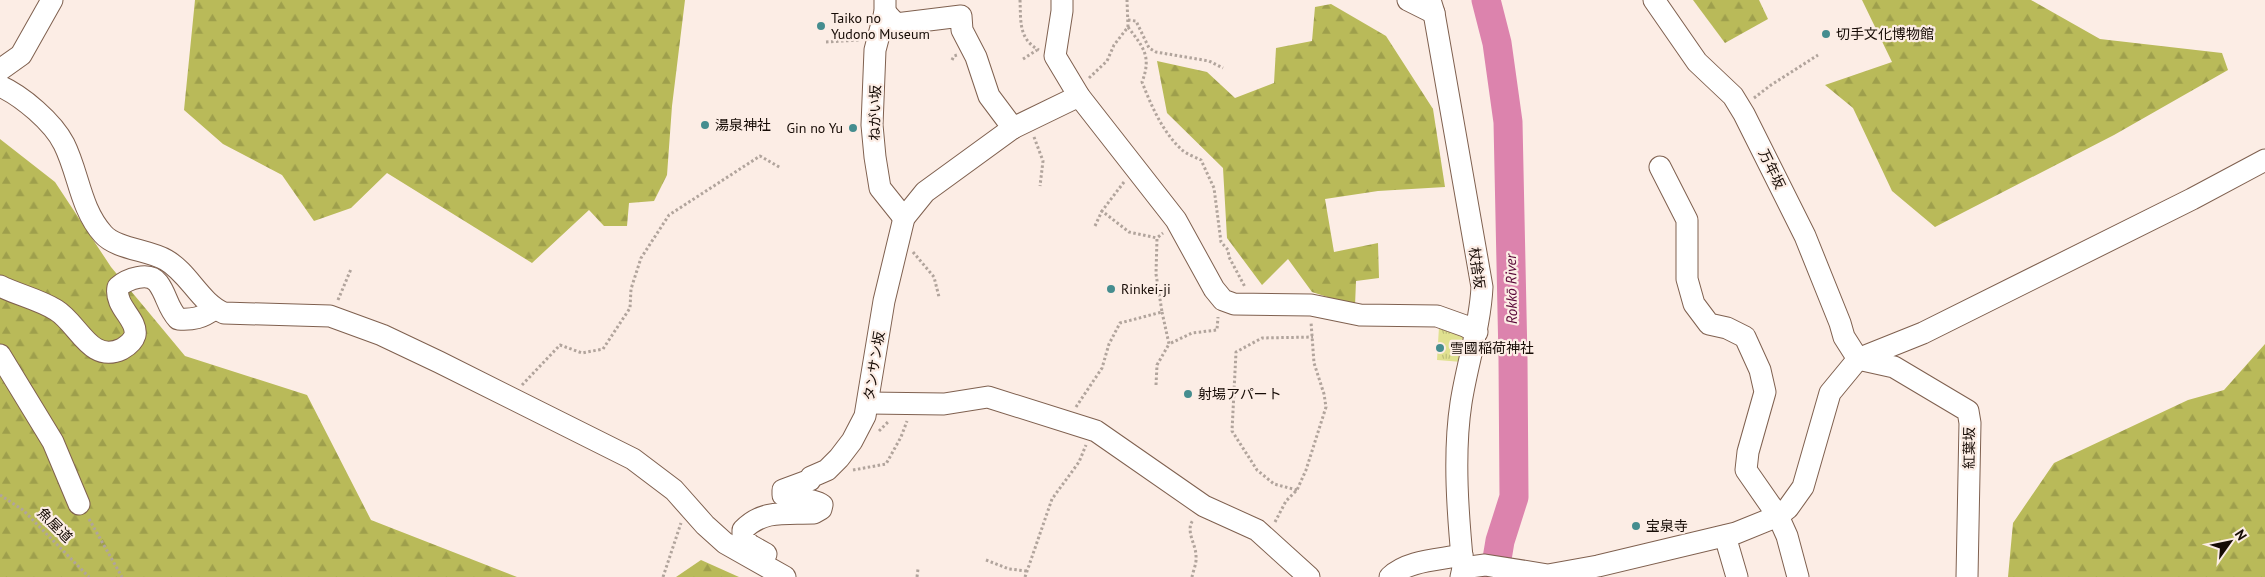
<svg xmlns="http://www.w3.org/2000/svg" width="2265" height="577" font-family="'PT Sans','Noto Sans JP',sans-serif">
  <style>
    .forest { fill: url(#forest-firs) }
    .park { fill: url(#park-tufts) }
    .lines { fill: none; stroke-linecap: round; stroke-linejoin: round }
    .river { stroke: #dc83ad; stroke-width: 29 }
    .minor-casing { stroke: #7f604f; stroke-width: 23 }
    .path { stroke: #b1a49c; stroke-width: 3; stroke-dasharray: 2.5 2.5; stroke-linecap: butt }
    .minor { stroke: #fff; stroke-width: 21 }
    .poi-dot { fill: #458d8f; stroke: #fcede5; stroke-width: 2 }
    .labels { text-anchor: middle; dominant-baseline: central; stroke-width: 4.5; stroke-linejoin: round; paint-order: stroke }
    .poi-label { font-size: 14px; fill: #160b05; stroke: #fcede5; text-anchor: start }
    .street-label { font-size: 14px; fill: #160b05; stroke: #fcede5 }
    .water-label { font-size: 15px; font-style: italic; fill: #570636; stroke: #fcede5 }
  </style>
  <defs>
    <pattern id="forest-firs" width="22" height="20" patternUnits="userSpaceOnUse" patternTransform="scale(1.25)"><rect width="22" height="20" fill="#b9ba59"/><path d="M5 1l3.5 6h-7zM16 11l3.5 6h-7z" fill="#9e9f4c"/></pattern>
    <pattern id="park-tufts" width="24" height="20" patternUnits="userSpaceOnUse" patternTransform="scale(1.25)"><rect width="24" height="20" fill="#e0e190"/><path d="M3 7l-1-3M5 7V3M7 7l1-3M15 17l-1-3M17 17v-4M19 17l1-3" fill="none" stroke="#bfc07b"/></pattern>
  </defs>
  <rect width="100%" height="100%" fill="#fcede5"/>
  <g class="forest">
    <path d="M 195,0 L 685,0 L 672,106 L 667,175 L 654,201 L 629,203 L 627,226 L 604,226 L 589,210 L 532,263 L 387,173 L 351,208 L 314,221 L 282,175 L 223,144 L 184,110 Z"/>
    <path d="M 1693,0 L 1759,0 L 1768,19 L 1725,43 Z"/>
    <path d="M 1862,0 L 2031,0 L 2100,39 L 2222,53 L 2228,70 L 2114,135 L 1935,227 L 1892,191 L 1853,108 L 1825,85 L 1892,62 Z"/>
    <path d="M 1331,4 L 1386,36 L 1433,109 L 1445,187 L 1378,191 L 1325,199 L 1334,252 L 1378,243 L 1379,278 L 1356,281 L 1355,306 L 1312,292 L 1288,259 L 1262,285 L 1227,238 L 1223,168 L 1167,113 L 1157,61 L 1207,72 L 1235,98 L 1274,83 L 1276,48 L 1312,41 L 1315,7 Z"/>
    <path d="M 0,139 L 55,182 L 111,267 L 185,356 L 307,395 L 371,520 L 517,577 L 0,577 Z"/>
    <path d="M 2265,344 L 2265,577 L 2008,577 L 2013,523 L 2054,463 L 2188,400 L 2224,390 Z"/>
    <path d="M 701,560 L 739,577 L 676,577 Z"/>
  </g>
  <path class="park" d="M 1439,327 L 1465,334 L 1462,362 L 1437,360 Z"/>
  <g class="lines">
    <path class="river" d="M 1486,0 L 1497,43 L 1508,122 L 1513,359 L 1514,497 L 1500,541 L 1494,577"/>
    <defs>
      <g id="minor">
        <path d="M 885,0 L 885,12 L 875,50 L 872,125 L 875,157 L 880,188 L 904,218"/>
        <path d="M 1062,0 L 1062,11 L 1055,56 L 1079,96 L 1176,220 L 1214,289 L 1223,300 L 1234,304 L 1311,305 L 1360,315 L 1437,316 L 1465,326 L 1477,332"/>
        <path d="M 1408,0 L 1434,13"/>
        <path d="M 1430,0 L 1434,13 L 1482,287 C 1480,327 1467,364 1461,403 C 1453,455 1458,516 1463,568 L 1461,577"/>
        <path d="M 1654,0 L 1697,62 L 1733,96 L 1744,114 L 1805,236 L 1840,323 L 1844,337 L 1858,359 L 1894,367 L 1968,411 L 1970,423 L 1967,577"/>
        <path d="M 885,12 L 896,24 L 961,16 L 962,30 L 976,57 L 989,96 L 1013,128"/>
        <path d="M 0,70 L 21,55 L 52,0"/>
        <path d="M 0,86 C 22,96 53,122 64,144 C 79,174 80,208 103,234 C 116,249 149,250 166,260 C 189,273 200,303 224,313 L 330,316 L 382,335 L 439,362 L 633,459 L 674,490 L 705,525 L 725,543 L 785,577"/>
        <path d="M 1660,167 L 1687,220 L 1687,279 L 1694,304 L 1709,324 L 1727,328 L 1745,337 L 1760,370 L 1765,392 L 1748,452 L 1746,470 L 1778,516 L 1787,536 L 1798,577"/>
        <path d="M 0,286 C 18,295 38,299 56,310 C 79,324 90,364 122,349 C 127,346 133,342 135,335 C 138,319 114,307 118,287 C 127,279 149,271 158,283 C 167,295 167,307 178,319 C 193,320 202,318 214,309"/>
        <path d="M 0,355 L 53,442 L 79,504"/>
        <path d="M 869,403 L 944,404 L 988,397 L 1096,431 L 1204,506 L 1257,530 L 1309,577"/>
        <path d="M 1725,536 L 1737,577"/>
        <path d="M 766,554 L 750,545 L 743,538 L 743,530 C 763,509 787,514 814,513 L 821,509 L 822,505 C 814,499 794,499 783,495 L 783,490 L 810,480 L 811,477 L 827,470 L 839,458 L 852,441 L 865,416 L 884,301 L 904,218 L 925,192 L 1013,128 L 1079,96"/>
        <path d="M 1463,568 L 1485,565 L 1548,575 L 1598,566 L 1736,533 L 1778,516 L 1788,508 L 1803,487 L 1830,393 L 1858,359 L 1923,333 L 2192,199 L 2265,160"/>
        <path d="M 1390,577 C 1408,560 1439,560 1462,555"/>
      </g>
    </defs>
    <use href="#minor" class="minor-casing"/>
    <g class="path">
      <path d="M 1020,0 C 1021,20 1018,39 1039,50"/>
      <path d="M 1128,20 L 1136,21 L 1149,48 L 1156,52 L 1209,61 L 1223,68"/>
      <path d="M 1128,27 C 1143,47 1152,56 1142,82 C 1151,105 1162,131 1181,149 C 1186,154 1195,157 1201,160 L 1214,188 L 1221,242 L 1228,250 L 1229,257 L 1245,287"/>
      <path d="M 826,42 L 860,40"/>
      <path d="M 1023,59 L 1037,50"/>
      <path d="M 952,60 L 954,56 L 957,55"/>
      <path d="M 1089,78 L 1107,61 L 1114,45 L 1128,27 L 1127,0"/>
      <path d="M 1754,98 L 1771,85 L 1818,55"/>
      <path d="M 1034,137 L 1043,161 L 1040,186"/>
      <path d="M 1124,182 L 1102,211 L 1129,232 L 1157,238"/>
      <path d="M 1095,226 L 1102,211"/>
      <path d="M 913,252 L 934,277 L 939,297"/>
      <path d="M 338,300 L 351,269"/>
      <path d="M 1162,312 L 1169,344 L 1192,333 L 1217,330 L 1218,317"/>
      <path d="M 522,385 L 560,345 L 582,353 L 603,349 L 630,308 L 631,289 L 641,258 L 669,215 L 760,156 L 781,168"/>
      <path d="M 1156,385 L 1157,365 L 1169,344"/>
      <path d="M 1076,407 L 1102,368 L 1109,344 L 1120,323 L 1162,312 L 1156,274 L 1157,238 L 1163,233"/>
      <path d="M 879,431 L 889,421"/>
      <path d="M 853,470 L 886,464 L 901,437 L 907,421"/>
      <path d="M 1297,490 L 1274,484 L 1257,470 L 1232,431 L 1236,352 L 1262,338 L 1313,337"/>
      <path d="M 0,495 L 23,510 L 89,577"/>
      <path d="M 89,519 L 122,577"/>
      <path d="M 1275,522 L 1286,501 L 1297,490 L 1306,470 L 1326,407 L 1324,394 L 1314,363 L 1311,322"/>
      <path d="M 986,560 L 1009,569 L 1027,571"/>
      <path d="M 663,577 L 681,523"/>
      <path d="M 917,577 L 918,569"/>
      <path d="M 1025,577 L 1052,499 L 1079,462 L 1086,445"/>
      <path d="M 1192,577 C 1193,571 1197,563 1196,556 C 1196,544 1185,531 1193,520"/>
    </g>
    <use href="#minor" class="minor"/>
  </g>
  <g class="poi-dot">
    <circle cx="821" cy="26" r="5"/>
    <circle cx="1826" cy="34" r="5"/>
    <circle cx="705" cy="125" r="5"/>
    <circle cx="853" cy="128" r="5"/>
    <circle cx="1111" cy="289" r="5"/>
    <circle cx="1440" cy="348" r="5"/>
    <circle cx="1188" cy="394" r="5"/>
    <circle cx="1636" cy="526" r="5"/>
  </g>
  <g class="labels">
    <g class="poi-label">
      <text x="831" y="18">Taiko no<tspan x="831" dy="16">Yudono Museum</tspan></text>
      <text x="1836" y="34">切手文化博物館</text>
      <text x="715" y="125">湯泉神社</text>
      <text x="843" y="128" text-anchor="end">Gin no Yu</text>
      <text x="1121" y="289">Rinkei-ji</text>
      <text x="1450" y="348">雪國稲荷神社</text>
      <text x="1198" y="394">射場アパート</text>
      <text x="1646" y="526">宝泉寺</text>
    </g>
    <g class="street-label">
      <text transform="translate(875 113) rotate(-89)">ねがい坂</text>
      <text transform="translate(1772 169) rotate(64)">万年坂</text>
      <text transform="translate(1477 268) rotate(82)">杖捨坂</text>
      <text transform="translate(874 366) rotate(-81)">タンサン坂</text>
      <text transform="translate(1969 448) rotate(-89)">紅葉坂</text>
      <text transform="translate(55 525) rotate(45)">魚屋道</text>
    </g>
    <g class="water-label">
      <text transform="translate(1511 289) rotate(-91)">Rokkō River</text>
    </g>
  </g>
  <g transform="translate(2230 542) rotate(57)" stroke="#fcede5" stroke-width="4" paint-order="stroke">
  <path d="M0-4L9 19L0 12L-9 19Z" fill="#160b05"/>
  <text y="-8" font-size="14" font-weight="bold" text-anchor="middle" fill="#160b05">N</text>
  </g>
</svg>
